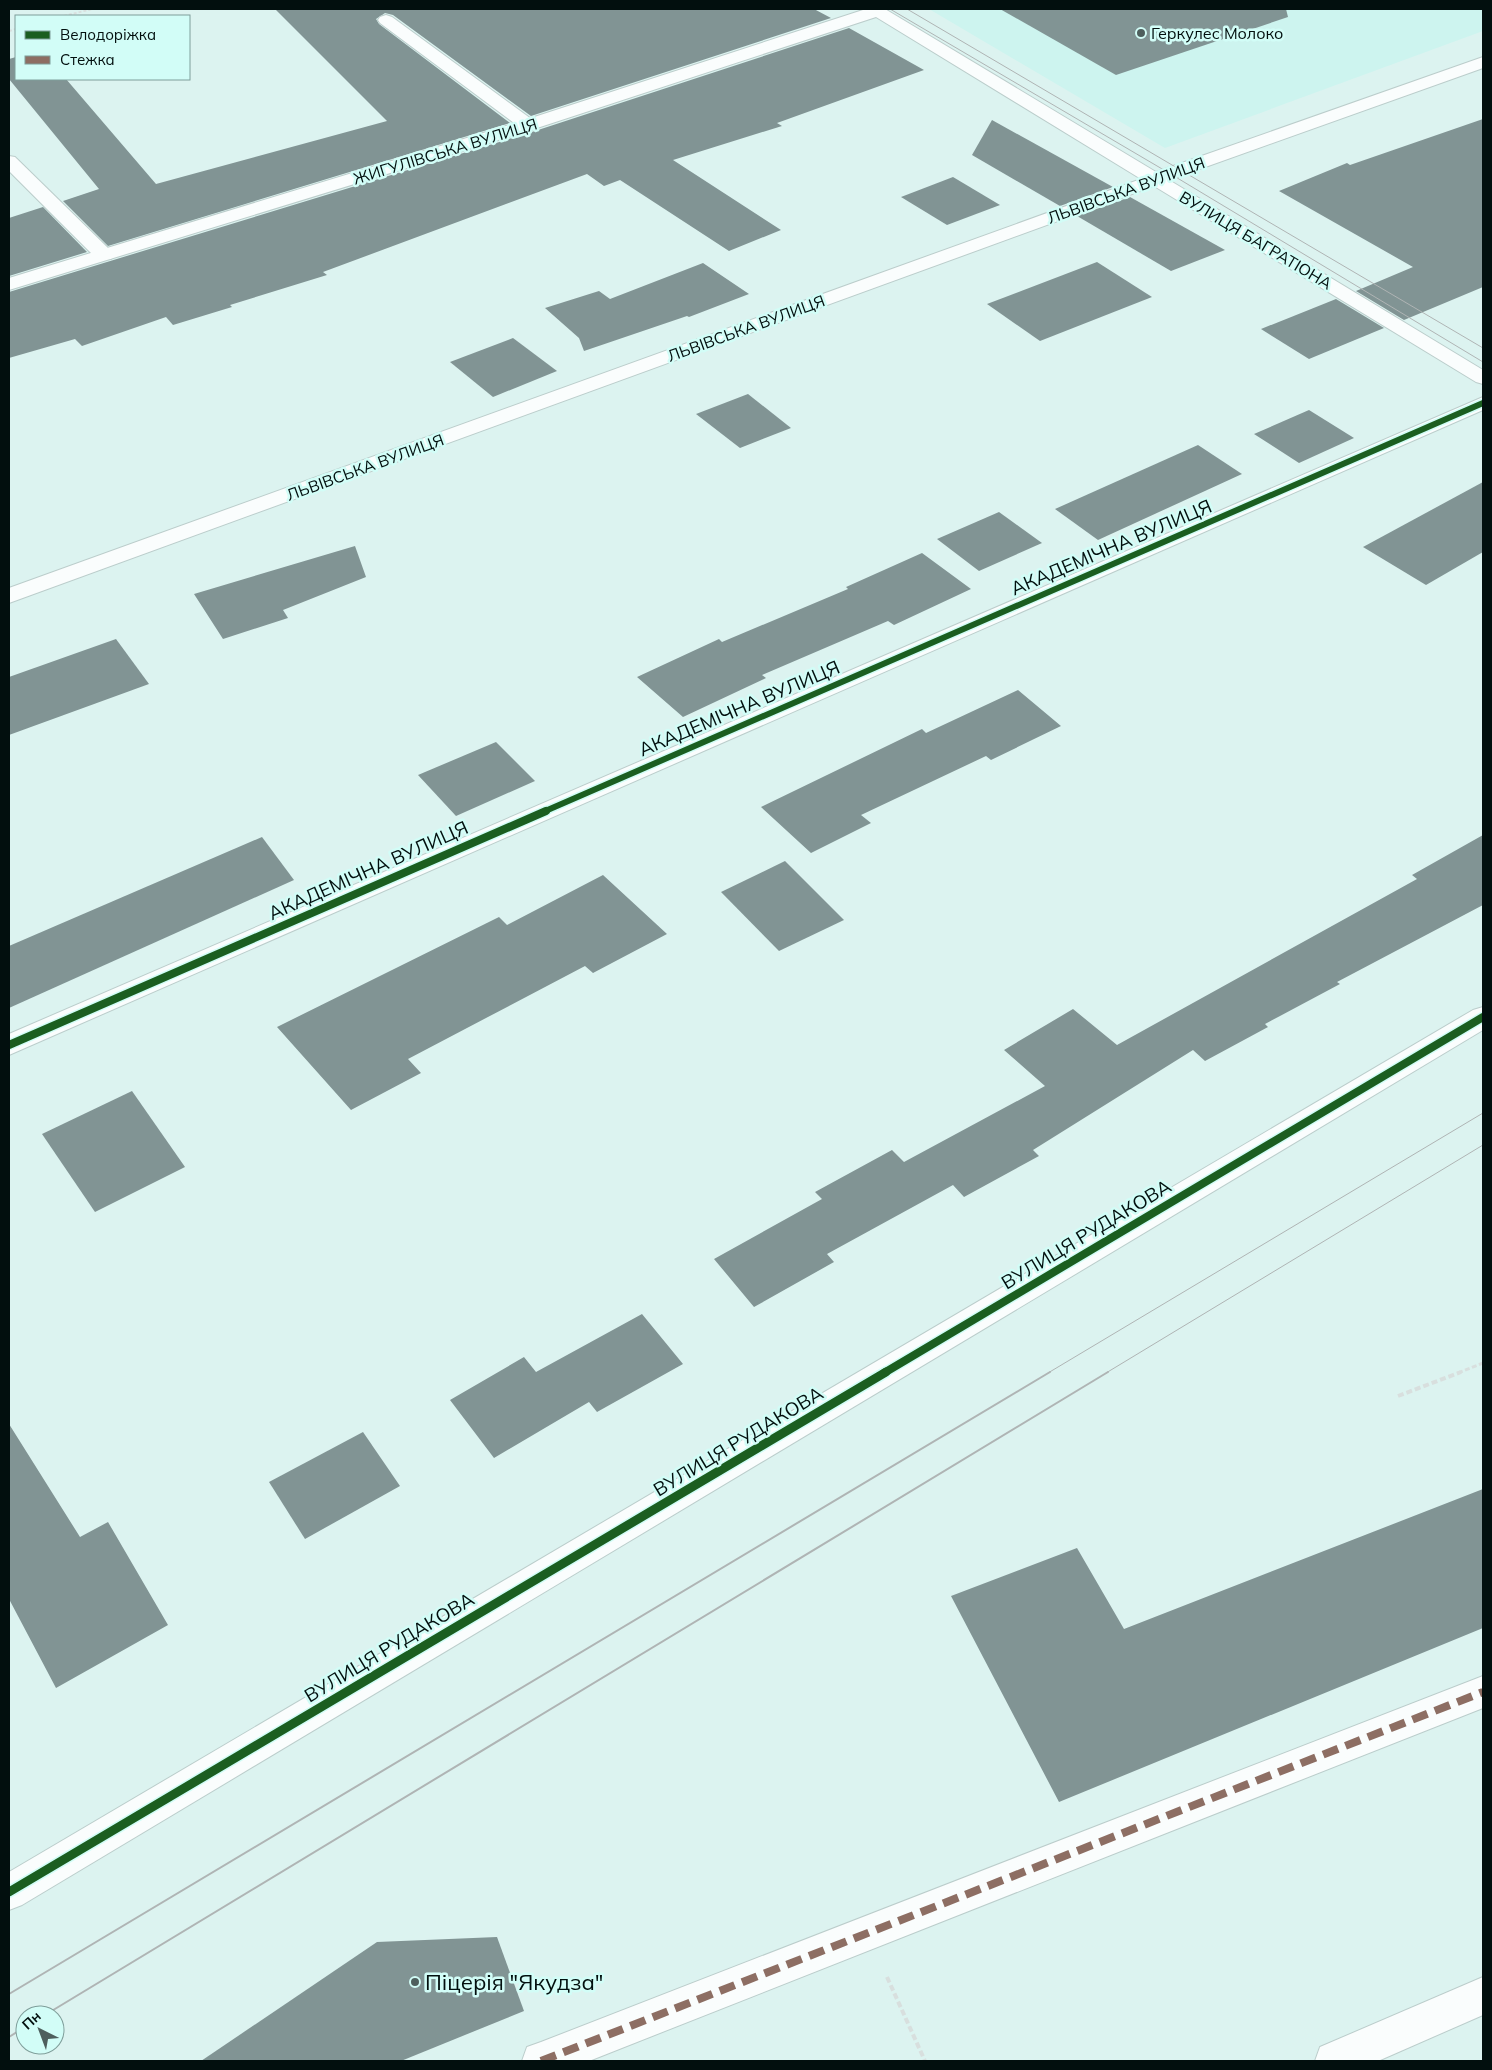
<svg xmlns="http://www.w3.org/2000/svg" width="1492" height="2070" font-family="Mulish,sans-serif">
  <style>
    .built { fill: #cdf4ef }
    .building { fill: #819494 }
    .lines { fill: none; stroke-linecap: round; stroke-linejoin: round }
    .service-casing { stroke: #bbcdcb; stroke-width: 2 }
    .pedestrian-casing { stroke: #bbcdcb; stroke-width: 2 }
    .minor-casing { stroke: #bbcdcb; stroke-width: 2 }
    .secondary-casing { stroke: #bbcdcb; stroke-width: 2 }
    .path-far2 { stroke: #d8dfde; stroke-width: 2; stroke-dasharray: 3 2; stroke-linecap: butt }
    .path-far1 { stroke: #d8dfde; stroke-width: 3; stroke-dasharray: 5 2.5; stroke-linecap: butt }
    .path { stroke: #d8dfde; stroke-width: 4; stroke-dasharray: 6 3; stroke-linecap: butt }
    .service { fill: #fafdfd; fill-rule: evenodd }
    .pedestrian { fill: #fafdfd; fill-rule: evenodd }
    .minor { fill: #fafdfd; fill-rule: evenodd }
    .secondary { fill: #fafdfd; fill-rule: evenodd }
    .tram-far1 { stroke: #afb4b4; stroke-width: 1 }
    .tram { stroke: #afb4b4; stroke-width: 2 }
    .quiet { stroke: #8d6e63; stroke-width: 8; stroke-dasharray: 16 8; stroke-linecap: butt }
    .cycleway-far2-casing { stroke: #d2fdf7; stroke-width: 9 }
    .cycleway-far1-casing { stroke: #d2fdf7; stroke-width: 11 }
    .cycleway-casing { stroke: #d2fdf7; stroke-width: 12 }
    .cycleway-far2 { stroke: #1b5e20; stroke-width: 6 }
    .cycleway-far1 { stroke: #1b5e20; stroke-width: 8 }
    .cycleway { stroke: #1b5e20; stroke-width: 9 }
    .poi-dot { fill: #4e5f5d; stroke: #d2fdf7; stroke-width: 2 }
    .labels { text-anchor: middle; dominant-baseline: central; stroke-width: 5; stroke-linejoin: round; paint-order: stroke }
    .far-poi-label { font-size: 16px; fill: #020f0e; stroke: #d2fdf7; text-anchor: start }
    .far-street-label { font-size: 16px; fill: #020f0e; stroke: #d2fdf7 }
    .street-label { font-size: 19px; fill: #020f0e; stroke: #d2fdf7 }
    .near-poi-label { font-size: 22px; fill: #020f0e; stroke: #d2fdf7; text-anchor: start }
  </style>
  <rect width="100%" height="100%" fill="#dcf3f0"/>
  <path class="built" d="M 929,9 L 1483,9 L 1483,31 L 1165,148 Z"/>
  <g class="building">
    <path d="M 275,9 L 814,9 L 831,18 L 531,116 L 393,15 L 385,13 L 376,19 L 379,24 L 510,123 L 108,246 L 63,201 L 99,189 L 9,79 L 9,59 L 16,57 L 16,79 L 66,79 L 156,184 L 387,121 Z"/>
    <path d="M 1000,9 L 1286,9 L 1288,17 L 1116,75 Z"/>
    <path d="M 849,28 L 924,70 L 777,123 L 782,126 L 673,160 L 781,230 L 729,251 L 620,180 L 604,186 L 587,174 L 323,272 L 327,275 L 230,305 L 232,307 L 173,325 L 166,317 L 82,346 L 75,339 L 9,358 L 9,292 L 535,131 Z"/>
    <path d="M 1483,119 L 1483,287 L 1404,320 L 1356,291 L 1413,267 L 1279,191 L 1347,163 L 1350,165 Z"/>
    <path d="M 992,120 L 1113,187 L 1060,206 L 972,155 Z"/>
    <path d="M 953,177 L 1000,205 L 947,225 L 901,197 Z"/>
    <path d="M 1130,197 L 1225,250 L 1171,271 L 1077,216 Z"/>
    <path d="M 43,207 L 87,252 L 9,276 L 9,218 Z"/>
    <path d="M 1097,262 L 1152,297 L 1040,341 L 987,304 Z"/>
    <path d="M 703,263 L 749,294 L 689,317 L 687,316 L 584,351 L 579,338 L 545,308 L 599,291 L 610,299 Z"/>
    <path d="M 1336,299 L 1384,328 L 1309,359 L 1261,329 Z"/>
    <path d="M 513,338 L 557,371 L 493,397 L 450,362 Z"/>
    <path d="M 748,394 L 791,428 L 740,448 L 696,414 Z"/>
    <path d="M 1309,410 L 1354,438 L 1299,463 L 1254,434 Z"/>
    <path d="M 1198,445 L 1242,474 L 1098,540 L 1055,509 Z"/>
    <path d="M 1483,482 L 1483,552 L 1426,585 L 1363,547 Z"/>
    <path d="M 999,512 L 1042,543 L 979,571 L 937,539 Z"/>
    <path d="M 355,546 L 366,577 L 283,610 L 288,618 L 223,639 L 194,594 Z"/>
    <path d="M 922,553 L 971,589 L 894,625 L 888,621 L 762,675 L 766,678 L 683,717 L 637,677 L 719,639 L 722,642 L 848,589 L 846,587 Z"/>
    <path d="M 116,639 L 149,684 L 9,735 L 9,677 Z"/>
    <path d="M 1018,690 L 1061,726 L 991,760 L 986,756 L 861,815 L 871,823 L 811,853 L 761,807 L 922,729 L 926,733 Z"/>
    <path d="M 496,742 L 535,781 L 456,816 L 418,775 Z"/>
    <path d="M 1483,835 L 1483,905 L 1337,982 L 1340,984 L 1265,1024 L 1268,1027 L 1205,1061 L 1193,1050 L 1033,1150 L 1039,1156 L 964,1197 L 953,1185 L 827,1254 L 834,1262 L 754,1307 L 714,1259 L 822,1199 L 815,1192 L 892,1150 L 904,1162 L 1045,1086 L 1004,1050 L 1073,1009 L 1117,1045 L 1417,879 L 1412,875 Z"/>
    <path d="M 262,837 L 294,880 L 9,1008 L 9,946 Z"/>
    <path d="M 785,861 L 844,920 L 779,951 L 721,892 Z"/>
    <path d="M 603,875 L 667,934 L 593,973 L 585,966 L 408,1059 L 421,1073 L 351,1110 L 277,1027 L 499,917 L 507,925 Z"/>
    <path d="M 132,1091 L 185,1167 L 95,1212 L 42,1134 Z"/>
    <path d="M 642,1314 L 683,1364 L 597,1412 L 589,1402 L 494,1458 L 450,1400 L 524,1357 L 536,1372 Z"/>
    <path d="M 9,1424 L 80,1537 L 108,1522 L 168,1625 L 56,1688 L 9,1599 Z"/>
    <path d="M 363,1432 L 400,1486 L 305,1539 L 269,1482 Z"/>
    <path d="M 1483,1489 L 1483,1628 L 1059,1802 L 951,1596 L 1077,1548 L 1124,1629 Z"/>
    <path d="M 497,1937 L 524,2011 L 401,2061 L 201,2061 L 377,1942 Z"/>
  </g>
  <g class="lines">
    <defs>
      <g id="service">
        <path d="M 386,15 L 392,17 L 534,121 L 537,125 L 534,129 L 522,129 L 380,23 L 378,20 L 380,17 Z"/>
        <path d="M 9,156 L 15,157 L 111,251 L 113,255 L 111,259 L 97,259 L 9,171 Z"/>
      </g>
      <path id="pedestrian" d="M 1483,1676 L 1483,1708 L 589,2061 L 522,2061 L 527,2047 L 541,2042 Z"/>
      <g id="minor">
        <path d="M 866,9 L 885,9 L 1156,172 L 1483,57 L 1483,68 L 1169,180 L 1483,370 L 1483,384 L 1476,382 L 1154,186 L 9,603 L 9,588 L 1141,179 L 876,17 L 534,129 L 9,290 L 9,278 L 522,121 Z"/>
        <path d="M 1483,397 L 1483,410 L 9,1055 L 9,1034 Z"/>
        <path d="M 1483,1007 L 1483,1030 L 22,1905 L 9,1910 L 9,1872 L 1473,1010 Z"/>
      </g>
      <path id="secondary" d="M 1483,1977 L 1483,2015 L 1378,2061 L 1315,2061 L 1320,2047 Z"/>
    </defs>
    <use href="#service" class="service-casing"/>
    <use href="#pedestrian" class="pedestrian-casing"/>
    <use href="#minor" class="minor-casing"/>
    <use href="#secondary" class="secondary-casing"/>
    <g class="path-far2">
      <path d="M 64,16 L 92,9"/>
      <path d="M 9,31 L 16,29"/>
    </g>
    <path class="path-far1" d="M 1458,1373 L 1483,1363"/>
    <g class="path">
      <path d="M 1398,1396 L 1461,1372"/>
      <path d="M 887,1977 L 925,2061"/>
    </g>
    <use href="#service" class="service"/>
    <use href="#pedestrian" class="pedestrian"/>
    <use href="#minor" class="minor"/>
    <use href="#secondary" class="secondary"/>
    <g class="tram-far1">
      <path d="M 890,9 L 1169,173 L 1483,362"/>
      <path d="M 907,9 L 1483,348"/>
      <path d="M 1048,1373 L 1483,1113"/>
      <path d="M 1106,1373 L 1483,1145"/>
    </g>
    <g class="tram">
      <path d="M 9,1994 L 1050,1372"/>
      <path d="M 45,2015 L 1108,1372"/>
      <path d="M 9,2037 L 25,2027"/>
    </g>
    <path class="quiet" d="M 541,2061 L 1483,1692"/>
    <defs>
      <path id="cycleway-far2" d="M 543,812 L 1483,403"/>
      <g id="cycleway-far1">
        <path d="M 9,1045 L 546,811"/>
        <path d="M 884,1373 L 1483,1017"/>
      </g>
      <path id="cycleway" d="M 9,1892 L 886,1372"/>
    </defs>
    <use href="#cycleway-far2" class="cycleway-far2-casing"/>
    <use href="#cycleway-far1" class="cycleway-far1-casing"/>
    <use href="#cycleway" class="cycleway-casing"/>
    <use href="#cycleway-far2" class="cycleway-far2"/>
    <use href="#cycleway-far1" class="cycleway-far1"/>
    <use href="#cycleway" class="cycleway"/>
  </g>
  <g class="poi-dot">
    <circle cx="1141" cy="33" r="5"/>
    <circle cx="415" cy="1982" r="5"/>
  </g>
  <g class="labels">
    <g class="far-poi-label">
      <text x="1151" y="33">Геркулес Молоко</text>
    </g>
    <g class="far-street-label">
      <text transform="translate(445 151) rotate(-17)">ЖИГУЛІВСЬКА ВУЛИЦЯ</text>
      <text transform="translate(1126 190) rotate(-20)">ЛЬВІВСЬКА ВУЛИЦЯ</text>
      <text transform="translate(1256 240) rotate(31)">ВУЛИЦЯ БАГРАТІОНА</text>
      <text transform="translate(746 328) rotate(-20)">ЛЬВІВСЬКА ВУЛИЦЯ</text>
      <text transform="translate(365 467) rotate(-20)">ЛЬВІВСЬКА ВУЛИЦЯ</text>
    </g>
    <g class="street-label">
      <text transform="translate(1111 547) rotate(-23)">АКАДЕМІЧНА ВУЛИЦЯ</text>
      <text transform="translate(739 708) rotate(-23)">АКАДЕМІЧНА ВУЛИЦЯ</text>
      <text transform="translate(368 870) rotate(-24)">АКАДЕМІЧНА ВУЛИЦЯ</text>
      <text transform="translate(1086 1234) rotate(-31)">ВУЛИЦЯ РУДАКОВА</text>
      <text transform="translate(738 1441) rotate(-31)">ВУЛИЦЯ РУДАКОВА</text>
      <text transform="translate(389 1647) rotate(-31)">ВУЛИЦЯ РУДАКОВА</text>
    </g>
    <g class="near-poi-label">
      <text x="425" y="1982">Піцерія "Якудза"</text>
    </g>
  </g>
  <rect width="1492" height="2070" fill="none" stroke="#020f0e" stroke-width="20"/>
  <rect x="15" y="15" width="175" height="65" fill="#d2fdf7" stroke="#7f9e9a"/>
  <rect x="25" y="31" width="25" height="8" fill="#1b5e20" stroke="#7f9e9a"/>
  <text x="60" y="40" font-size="15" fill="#020f0e">Велодоріжка</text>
  <rect x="25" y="56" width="25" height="8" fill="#8d6e63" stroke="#7f9e9a"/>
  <text x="60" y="65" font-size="15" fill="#020f0e">Стежка</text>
  <g transform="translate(40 2030) rotate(318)"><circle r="24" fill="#d2fdf7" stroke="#7f9e9a"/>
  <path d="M0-4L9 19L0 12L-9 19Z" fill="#4e5f5d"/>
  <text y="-8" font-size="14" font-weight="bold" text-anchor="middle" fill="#020f0e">Пн</text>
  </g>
</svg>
